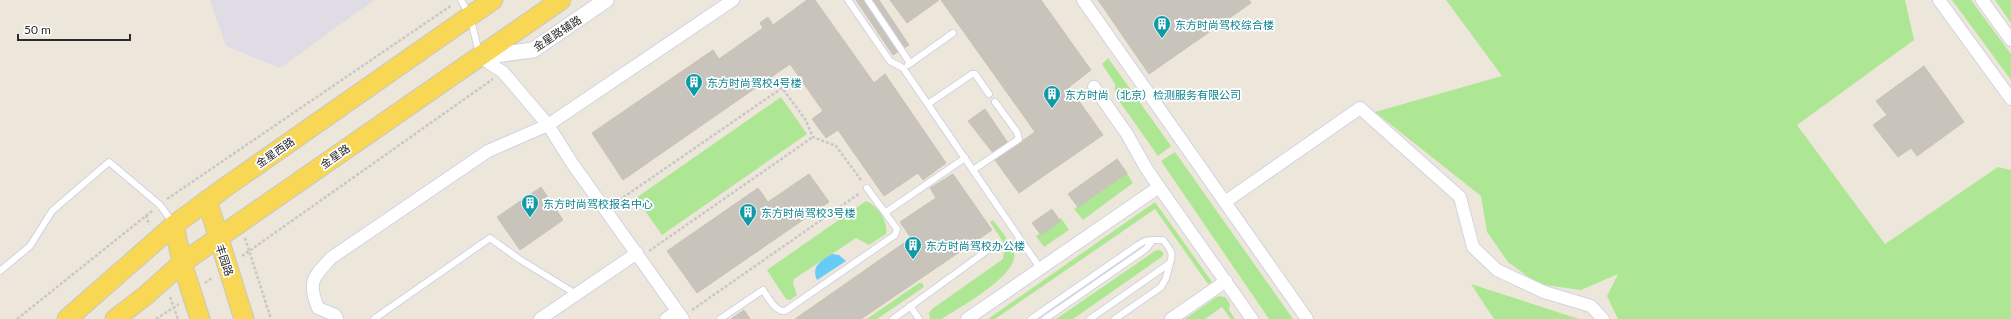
<svg xmlns="http://www.w3.org/2000/svg" width="2011" height="319" font-family="Lato,'Noto Sans SC',sans-serif">
  <style>
    .industrial { fill: #dfdce5 }
    .green { fill: #aee794 }
    .water { fill: #68cbf5 }
    .building { fill: #c8c3bb; stroke: #c9c2b5 }
    .lines { fill: none; stroke-linecap: round; stroke-linejoin: round }
    .service-casing { stroke: #d0d3e4; stroke-width: 8 }
    .minor-casing { stroke: #d0d3e4; stroke-width: 14 }
    .tertiary-casing { stroke: #d0d3e4; stroke-width: 17 }
    .primary-casing { stroke: #c8c8c8; stroke-width: 21 }
    .path { stroke: #c8c8c8; stroke-width: 2.5; stroke-dasharray: 3 2; stroke-linecap: butt }
    .service { stroke: #fff; stroke-width: 6 }
    .minor { stroke: #fff; stroke-width: 12 }
    .tertiary { stroke: #fff; stroke-width: 15 }
    .primary { stroke: #f8d755; stroke-width: 19 }
    .labels { text-anchor: middle; dominant-baseline: central; stroke-width: 3.5; stroke-linejoin: round; paint-order: stroke }
    .culture-label { font-size: 11px; fill: #0d838f; stroke: #fff; text-anchor: start }
    .street-label { font-size: 11px; fill: #2a2a2a; stroke: #fff }
  </style>
  <rect width="100%" height="100%" fill="#ede6db"/>
  <path class="industrial" d="M 210,0 L 374,0 L 280,68 L 226,46 Z"/>
  <g class="green">
    <path d="M 1446,0 L 1905,0 L 1914,40 L 1797,125 L 1885,244 L 1998,167 L 2011,170 L 2011,319 L 1618,319 L 1607,296 L 1618,274 L 1581,290 L 1538,284 L 1508,262 L 1487,232 L 1481,196 L 1375,112 L 1502,76 Z"/>
    <path d="M 1952,0 L 1971,0 L 2011,54 L 2011,80 Z"/>
    <path d="M 1995,0 L 2011,0 L 2011,23 Z"/>
    <path d="M 1108,58 L 1171,146 L 1158,156 L 1115,95 L 1115,84 L 1102,64 Z"/>
    <path d="M 781,97 L 807,134 L 662,235 L 636,198 Z"/>
    <path d="M 1175,152 L 1293,319 L 1269,319 L 1161,161 Z"/>
    <path d="M 1127,173 L 1133,183 L 1083,220 L 1074,209 Z"/>
    <path d="M 866,201 C 877,205 889,222 886,234 L 869,245 L 856,238 L 794,279 L 793,283 L 797,295 L 790,300 L 786,299 L 767,270 Z"/>
    <path d="M 1155,202 L 1212,282 L 1208,284 L 1155,209 L 995,319 L 988,319 Z"/>
    <path d="M 1061,218 L 1069,230 L 1044,247 L 1036,236 Z"/>
    <path d="M 993,220 C 1000,230 1010,240 1014,252 C 1020,275 960,307 942,319 L 930,319 L 929,313 L 932,309 L 1003,259 L 1005,245 L 990,222 Z"/>
    <path d="M 1159,250 L 1163,252 L 1163,256 L 1073,319 L 1056,319 L 1155,251 Z"/>
    <path d="M 919,283 L 922,283 L 924,287 L 877,319 L 867,319 Z"/>
    <path d="M 1471,284 L 1579,319 L 1494,319 Z"/>
    <path d="M 1218,296 L 1225,297 L 1230,304 L 1229,310 L 1235,319 L 1231,319 L 1222,307 L 1205,319 L 1185,319 Z"/>
  </g>
  <path class="water" d="M 832,254 L 839,255 L 846,261 L 817,280 C 811,266 821,261 832,254 Z"/>
  <g class="building">
    <path d="M 807,0 L 815,0 L 874,83 L 885,74 L 946,163 L 923,180 L 918,173 L 884,196 L 838,130 L 826,138 L 812,119 L 823,111 L 790,64 L 623,180 L 592,133 L 713,50 L 719,59 L 763,28 L 760,23 L 768,17 L 773,25 Z"/>
    <path d="M 856,0 L 879,0 L 909,45 L 893,55 Z"/>
    <path d="M 890,0 L 939,0 L 907,23 Z"/>
    <path d="M 941,0 L 1041,0 L 1091,70 L 1069,87 L 1103,135 L 1019,193 L 995,160 L 1035,132 Z"/>
    <path d="M 1098,0 L 1249,0 L 1251,3 L 1149,74 Z"/>
    <path d="M 1924,66 L 1964,122 L 1917,156 L 1911,148 L 1898,157 L 1873,125 L 1887,115 L 1876,101 Z"/>
    <path d="M 985,109 L 1008,143 L 993,153 L 968,121 Z"/>
    <path d="M 1117,159 L 1127,173 L 1078,207 L 1068,194 Z"/>
    <path d="M 809,174 L 829,202 L 697,293 L 667,251 L 758,188 L 768,202 Z"/>
    <path d="M 953,174 L 992,230 L 861,319 L 795,319 L 911,238 L 900,222 L 936,198 L 930,188 Z"/>
    <path d="M 541,187 L 563,220 L 520,250 L 497,217 Z"/>
    <path d="M 1052,209 L 1060,221 L 1041,235 L 1032,223 Z"/>
    <path d="M 744,310 L 750,319 L 731,319 Z"/>
  </g>
  <g class="lines">
    <defs>
      <g id="service">
        <path d="M 461,0 L 470,16 L 479,53"/>
        <path d="M 848,0 L 890,61 L 903,68 L 1040,268"/>
        <path d="M 868,0 L 910,63"/>
        <path d="M 908,65 L 953,33"/>
        <path d="M 928,104 L 972,74 L 975,74 L 989,94"/>
        <path d="M 973,170 L 1019,139 L 1017,132 L 995,102"/>
        <path d="M 886,212 L 965,158"/>
        <path d="M 0,271 L 30,246 L 52,211 L 109,162 L 160,205 L 173,223"/>
        <path d="M 910,306 L 919,319"/>
        <path d="M 374,319 L 490,238 L 519,259 L 576,294"/>
        <path d="M 720,319 L 763,290 C 768,297 775,312 785,311 L 895,235 L 897,229 L 867,188"/>
        <path d="M 893,319 L 992,247"/>
        <path d="M 1031,319 L 1138,245 L 1145,241 L 1153,240"/>
        <path d="M 1045,319 L 1146,249 L 1153,240 L 1163,240 C 1170,249 1174,253 1170,263 L 1090,319"/>
        <path d="M 1115,319 L 1161,287 L 1166,278 L 1170,263"/>
      </g>
      <g id="minor">
        <path d="M 1083,0 L 1307,319"/>
        <path d="M 1939,0 L 2011,99"/>
        <path d="M 1982,0 L 2011,40"/>
        <path d="M 480,57 L 503,72 L 548,125 L 572,163 L 683,319"/>
        <path d="M 1094,87 L 1127,134 L 1146,168 L 1159,187"/>
        <path d="M 1225,202 L 1360,108 L 1460,197 L 1473,247 L 1497,270 L 1544,292 L 1591,306 L 1603,319"/>
        <path d="M 337,319 L 335,315 L 318,308 C 307,281 314,277 331,258 L 488,151 L 548,125 L 733,0"/>
        <path d="M 540,319 L 637,253"/>
        <path d="M 666,319 L 677,311"/>
        <path d="M 967,319 L 1159,187 L 1252,319"/>
        <path d="M 1171,319 L 1226,281"/>
      </g>
      <path id="tertiary" d="M 480,57 L 533,50 L 606,0"/>
      <g id="primary">
        <path d="M 207,200 L 244,319"/>
        <path d="M 174,225 L 182,263 L 200,319"/>
        <path d="M 67,319 L 174,225 L 227,186 L 493,0"/>
        <path d="M 115,319 L 145,296 L 182,263 L 561,0"/>
      </g>
    </defs>
    <use href="#service" class="service-casing"/>
    <use href="#minor" class="minor-casing"/>
    <use href="#tertiary" class="tertiary-casing"/>
    <use href="#primary" class="primary-casing"/>
    <g class="path">
      <path d="M 167,199 L 452,5"/>
      <path d="M 615,203 L 782,88 L 805,119 L 813,137 L 836,146 L 861,180"/>
      <path d="M 146,215 L 149,225"/>
      <path d="M 245,238 L 271,319"/>
      <path d="M 649,251 L 813,137"/>
      <path d="M 242,256 L 493,79"/>
      <path d="M 205,283 L 213,277"/>
      <path d="M 170,297 L 178,319"/>
      <path d="M 692,310 L 860,193"/>
      <path d="M 17,319 L 152,211"/>
      <path d="M 156,319 L 179,304"/>
    </g>
    <use href="#service" class="service"/>
    <use href="#minor" class="minor"/>
    <use href="#tertiary" class="tertiary"/>
    <use href="#primary" class="primary"/>
  </g>
  <defs>
    <symbol id="building-pin" viewBox="-11 -11 22 30"><path d="M0 17L-7.5 6A9.5 9.5 0 1 1 7.5 6Z" fill="#0f9aa8" stroke="#fff"/><path d="M-4-6H4V6H1V3H-1V6H-4ZM-2.5-4.3h1.7v1.8h-1.7ZM.8-4.3h1.7v1.8H.8ZM-2.5-1h1.7V.8h-1.7ZM.8-1h1.7V.8H.8Z" fill="#fff"/></symbol>
  </defs>
  <g fill-rule="evenodd">
    <use href="#building-pin" x="1152" y="14" width="20" height="27"/>
    <use href="#building-pin" x="684" y="72" width="20" height="27"/>
    <use href="#building-pin" x="1042" y="84" width="20" height="27"/>
    <use href="#building-pin" x="520" y="193" width="20" height="27"/>
    <use href="#building-pin" x="738" y="202" width="20" height="27"/>
    <use href="#building-pin" x="903" y="235" width="20" height="27"/>
  </g>
  <g class="labels">
    <g class="culture-label">
      <text x="1175" y="24">东方时尚驾校综合楼</text>
      <text x="707" y="82">东方时尚驾校4号楼</text>
      <text x="1065" y="94">东方时尚（北京）检测服务有限公司</text>
      <text x="543" y="203">东方时尚驾校报名中心</text>
      <text x="761" y="212">东方时尚驾校3号楼</text>
      <text x="926" y="245">东方时尚驾校办公楼</text>
    </g>
    <g class="street-label">
      <text transform="translate(557 33) rotate(-33)">金星路辅路</text>
      <text transform="translate(275 152) rotate(-35)">金星西路</text>
      <text transform="translate(335 156) rotate(-35)">金星路</text>
      <text transform="translate(225 260) rotate(72)">丰园路</text>
    </g>
  </g>
  <path d="M18 34v6h112v-6" fill="none" stroke="#2a2a2a" stroke-width="2"/>
  <text x="24" y="34" font-size="12" fill="#2a2a2a" stroke="#ffffff" stroke-width="3" paint-order="stroke">50 m</text>
</svg>
